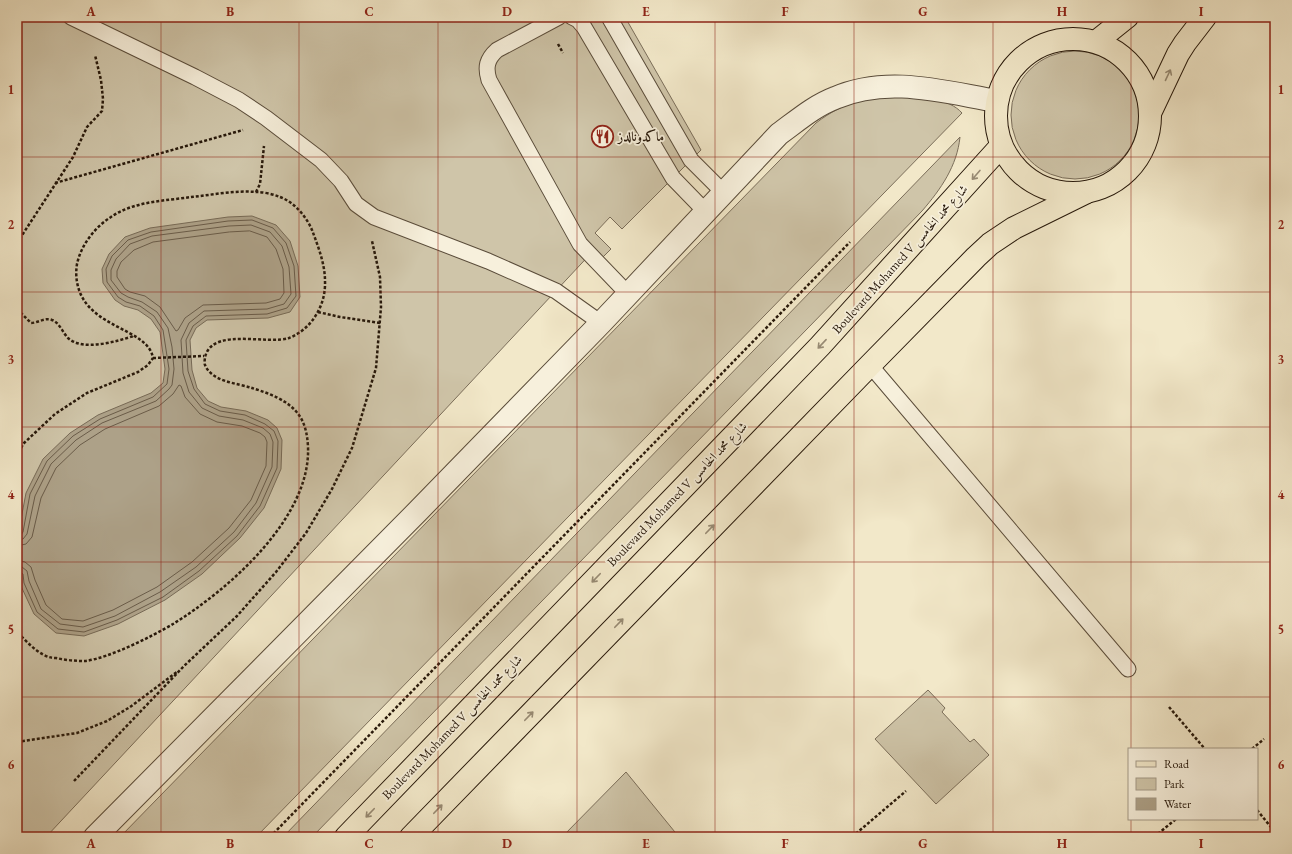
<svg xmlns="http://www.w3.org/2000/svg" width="1292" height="854" font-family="'EB Garamond',Amiri,serif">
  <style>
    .green { fill: #cfc5a9; stroke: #7b6e5a }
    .water { fill: #ada188; stroke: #776a56 }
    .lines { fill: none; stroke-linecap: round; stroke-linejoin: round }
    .shore { stroke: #6a5c49; stroke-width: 1 }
    .lane-casing { stroke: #5a4c3a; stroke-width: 17 }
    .street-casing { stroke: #5a4c3a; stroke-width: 24 }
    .primary-casing { stroke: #27180a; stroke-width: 24 }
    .path { stroke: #27180a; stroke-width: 2.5; stroke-dasharray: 3 2; stroke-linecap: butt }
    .lane { stroke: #f7f0dc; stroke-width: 15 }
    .street { stroke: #f7f0dc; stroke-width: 22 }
    .primary { stroke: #f2e8c9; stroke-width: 22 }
    .oneway { stroke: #978a73 }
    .grid { fill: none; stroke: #8f2418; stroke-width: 1; stroke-opacity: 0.55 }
    .labels { text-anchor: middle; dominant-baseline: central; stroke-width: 3.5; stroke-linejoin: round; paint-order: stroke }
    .poi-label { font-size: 13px; font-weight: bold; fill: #27180a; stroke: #f7f0dc; text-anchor: start }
    .street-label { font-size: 13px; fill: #27180a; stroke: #f7f0dc }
    .neatline { fill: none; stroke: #8f2418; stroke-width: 1.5 }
    .grid-label { font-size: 13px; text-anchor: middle; font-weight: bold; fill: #8f2418 }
  </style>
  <rect width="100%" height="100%" fill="#f2e8c9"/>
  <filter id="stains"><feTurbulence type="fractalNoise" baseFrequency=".005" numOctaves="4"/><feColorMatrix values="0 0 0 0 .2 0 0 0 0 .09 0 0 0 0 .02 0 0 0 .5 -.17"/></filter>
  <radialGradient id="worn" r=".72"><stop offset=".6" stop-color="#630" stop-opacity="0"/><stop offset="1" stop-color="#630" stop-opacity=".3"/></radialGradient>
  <g class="green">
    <path d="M 17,17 L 625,17 L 701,150 L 622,229 L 610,217 L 595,233 L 611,249 L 603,257 L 595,249 L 46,837 L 17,837 Z"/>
    <circle cx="1075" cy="115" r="64"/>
    <path d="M 903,95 C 922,98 949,98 962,113 L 256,837 L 120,837 L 816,123 C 846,100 867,99 903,95 Z"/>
    <path d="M 960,137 C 957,166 941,189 922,211 L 312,837 L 283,837 Z"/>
    <path d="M 928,690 L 945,708 L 942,712 L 970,742 L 974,739 L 989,755 L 936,804 L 875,739 Z"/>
    <path d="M 626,772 L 679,837 L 562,837 Z"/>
  </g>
  <path class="water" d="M 252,216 L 276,225 L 290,241 L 298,266 L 300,297 L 290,312 L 268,318 L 207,320 L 196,328 L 190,340 L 192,370 L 197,388 L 208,401 L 221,407 L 246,411 L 268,420 L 277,428 L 282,440 L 281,469 L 264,508 L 240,538 L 202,574 L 165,600 L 118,624 L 84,636 L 56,633 L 34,614 L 20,584 L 17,565 L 17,540 L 26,493 L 43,459 L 70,433 L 98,415 L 151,393 L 163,383 L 165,369 L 160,332 L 151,319 L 138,310 L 124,306 L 115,300 L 103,283 L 102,269 L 109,254 L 125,237 L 150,228 L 228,217 Z"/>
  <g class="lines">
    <g class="shore">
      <path d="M 250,231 L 267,237 L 276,249 L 283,269 L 284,293 L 280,299 L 266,303 L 203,305 L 185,318 L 178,330 L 176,331 L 160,307 L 145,296 L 130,292 L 125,289 L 117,277 L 117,271 L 121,262 L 134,250 L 153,242 L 229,232 Z"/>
      <path d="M 17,535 L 21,535 L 23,532 L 30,494 L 47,461 L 73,436 L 100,419 L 153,397 L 167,384 L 169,369 L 163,330 L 154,316 L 140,306 L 126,302 L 118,297 L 107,282 L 106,269 L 112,256 L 128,240 L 151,232 L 228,221 L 252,220 L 273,228 L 286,243 L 294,266 L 296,296 L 287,308 L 267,314 L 206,316 L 193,326 L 186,340 L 188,371 L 194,389 L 205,404 L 220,411 L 245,415 L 265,424 L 274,431 L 278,441 L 277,468 L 260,506 L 237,536 L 199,571 L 163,597 L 117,620 L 84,632 L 58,629 L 37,612 L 24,583 L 23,574 L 20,572 L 17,571"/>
      <path d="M 17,540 L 23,539 L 27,534 L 35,496 L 51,464 L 76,440 L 102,423 L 156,401 L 169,389 L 172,385 L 174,369 L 172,347 L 168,328 L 157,312 L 142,302 L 128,297 L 121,293 L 111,280 L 111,270 L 116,259 L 130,244 L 152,236 L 229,226 L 251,225 L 270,232 L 282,246 L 289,267 L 291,294 L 284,304 L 267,309 L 204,311 L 189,323 L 181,340 L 183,373 L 189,392 L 202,408 L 219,416 L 243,420 L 263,428 L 270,434 L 273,442 L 272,467 L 256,503 L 234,532 L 196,567 L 160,592 L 115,616 L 83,627 L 60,624 L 41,609 L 29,581 L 27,571 L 22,567 L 17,566"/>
      <path d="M 17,546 L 26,544 L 32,537 L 41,498 L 56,468 L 80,445 L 105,429 L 159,406 L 173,394 L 179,385 L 181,386 L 185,397 L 200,414 L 217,422 L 242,426 L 260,433 L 265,437 L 267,442 L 266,466 L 251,500 L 229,528 L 192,562 L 157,587 L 113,610 L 83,621 L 62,619 L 46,605 L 35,580 L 31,567 L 25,562 L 17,560"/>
    </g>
    <defs>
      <g id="lane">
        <path d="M 71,17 L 195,77 L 239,100 L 266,118 L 321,160 L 341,181 L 356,204 L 374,217 L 488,261 L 556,291 L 601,323"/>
        <path d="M 559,17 L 497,50 C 487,59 485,67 489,80 L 580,244 L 628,294"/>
        <path d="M 572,17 L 578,20 L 584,27 L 673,178 L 706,212"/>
        <path d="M 609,17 L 691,160 L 724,193"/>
        <path d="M 870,365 L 1128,669"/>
      </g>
      <path id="street" d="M 95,837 L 418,511 L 601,323 L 779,134 C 797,121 814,106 835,98 C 888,75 943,92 997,101"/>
      <g id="primary">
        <circle cx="1073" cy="116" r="77"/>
        <path d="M 1097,41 L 1127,17"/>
        <path d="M 1151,111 L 1178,54 L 1185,43 L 1205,17"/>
        <path d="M 346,837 L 820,346 L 1001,146"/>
        <path d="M 411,837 L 870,365 L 976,257 L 990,244 L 1014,228 L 1085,193"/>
      </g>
    </defs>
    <use href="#lane" class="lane-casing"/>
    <use href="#street" class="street-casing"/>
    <use href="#primary" class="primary-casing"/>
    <g class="path">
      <path d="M 558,44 L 563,53"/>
      <path d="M 55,183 L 243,130"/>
      <path d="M 256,192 L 260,184 L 264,146"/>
      <path d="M 17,243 L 73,157 L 87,127 L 102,111 L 103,99 L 101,80 L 95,55"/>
      <path d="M 17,309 L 31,323 C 38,323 45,317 52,320 C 59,322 63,333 68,338 C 83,352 117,341 134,336"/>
      <path d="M 318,312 L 340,317 L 380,323"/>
      <path d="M 153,358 L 204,356"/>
      <path d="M 17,457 L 23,444 L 55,414 L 87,393 L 138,372 L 148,365 L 153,358 C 148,327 85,329 77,282 C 76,276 76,270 77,264 C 81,245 95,227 111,217 C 134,201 165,201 191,197 C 212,195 235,190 256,192 C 263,192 273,194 280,197 C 294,202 306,216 312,230 C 318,246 325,264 325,281 C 326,305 312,329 289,338 C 268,345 216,328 206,354 C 205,356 204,363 205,365 C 212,382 237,383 252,388 C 262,391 276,396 285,402 C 302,413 307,427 308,447 C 311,518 228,590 173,624 C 151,637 109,658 85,661 C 75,661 65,660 56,658 C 51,658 48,657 44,655 C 34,650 25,640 17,632"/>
      <path d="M 1169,707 L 1205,749"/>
      <path d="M 17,742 L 77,733 L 107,721 L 130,707 L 178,671"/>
      <path d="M 1252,749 L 1264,739"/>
      <path d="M 74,781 L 184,666 L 237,616 L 276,572 L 306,533 L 332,489 L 352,448 L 376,368 L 381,307 L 380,277 L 372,241"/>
      <path d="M 1257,810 L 1275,832"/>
      <path d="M 270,837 L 850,242"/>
      <path d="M 852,837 L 906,791"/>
      <path d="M 1154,837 L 1176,819"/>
    </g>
    <use href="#lane" class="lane"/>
    <use href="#street" class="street"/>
    <use href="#primary" class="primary"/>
  </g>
  <defs><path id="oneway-shaft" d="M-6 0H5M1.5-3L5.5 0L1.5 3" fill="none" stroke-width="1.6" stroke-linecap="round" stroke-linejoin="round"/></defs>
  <g class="oneway">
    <use href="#oneway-shaft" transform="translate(1168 75) rotate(-65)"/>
    <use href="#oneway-shaft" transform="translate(976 175) rotate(131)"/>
    <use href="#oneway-shaft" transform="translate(822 344) rotate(133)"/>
    <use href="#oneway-shaft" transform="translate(710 529) rotate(-46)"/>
    <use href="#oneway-shaft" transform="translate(596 578) rotate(134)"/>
    <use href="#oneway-shaft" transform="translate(619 623) rotate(-46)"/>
    <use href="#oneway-shaft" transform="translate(529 716) rotate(-46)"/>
    <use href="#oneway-shaft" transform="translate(438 809) rotate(-46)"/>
    <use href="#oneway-shaft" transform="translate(370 813) rotate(134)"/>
  </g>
  <path class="grid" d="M 161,17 L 161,837M 299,17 L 299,837M 438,17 L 438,837M 577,17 L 577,837M 715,17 L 715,837M 854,17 L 854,837M 993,17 L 993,837M 1131,17 L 1131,749M 17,157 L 1275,157M 17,292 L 1275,292M 17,427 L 1275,427M 17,562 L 1275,562M 17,697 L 1275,697M 1131,819 L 1131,837"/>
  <defs>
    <symbol id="restaurant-ring" viewBox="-11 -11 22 22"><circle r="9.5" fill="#f7f0dc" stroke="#8f2418" stroke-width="1.5"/><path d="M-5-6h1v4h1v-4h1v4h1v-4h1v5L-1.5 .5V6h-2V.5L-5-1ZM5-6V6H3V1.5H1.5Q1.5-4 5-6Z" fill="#8f2418"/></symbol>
  </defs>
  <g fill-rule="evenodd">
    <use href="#restaurant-ring" x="590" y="124" width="25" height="25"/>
  </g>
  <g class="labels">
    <g class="poi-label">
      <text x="618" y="136">ماكدونالدز</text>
    </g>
    <g class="street-label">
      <text transform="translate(900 259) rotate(-48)">Boulevard Mohamed V شارع محمد الخامس</text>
      <text transform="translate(677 494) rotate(-46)">Boulevard Mohamed V شارع محمد الخامس</text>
      <text transform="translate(452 727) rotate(-46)">Boulevard Mohamed V شارع محمد الخامس</text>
    </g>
  </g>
  <rect width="1292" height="854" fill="none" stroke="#f2e8c9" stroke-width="44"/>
  <rect x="1128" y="748" width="130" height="72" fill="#f7f0dc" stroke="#a49a88"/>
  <rect x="1136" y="761" width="20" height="6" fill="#f2e8c9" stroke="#a49a88"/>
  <text x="1164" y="768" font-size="12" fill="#27180a">Road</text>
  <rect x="1136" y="778" width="20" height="12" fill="#cfc5a9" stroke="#a49a88"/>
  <text x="1164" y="788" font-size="12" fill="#27180a">Park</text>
  <rect x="1136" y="798" width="20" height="12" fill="#ada188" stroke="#a49a88"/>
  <text x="1164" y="808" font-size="12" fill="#27180a">Water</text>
  <rect x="22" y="22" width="1248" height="810" class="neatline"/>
  <g class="grid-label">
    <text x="91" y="16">A</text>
    <text x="230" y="16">B</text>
    <text x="369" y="16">C</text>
    <text x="507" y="16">D</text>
    <text x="646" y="16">E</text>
    <text x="785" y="16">F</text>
    <text x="923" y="16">G</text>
    <text x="1062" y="16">H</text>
    <text x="1201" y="16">I</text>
    <text x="11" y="94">1</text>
    <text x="1281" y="94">1</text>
    <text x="11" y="229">2</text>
    <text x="1281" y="229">2</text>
    <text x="11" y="364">3</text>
    <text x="1281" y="364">3</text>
    <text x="11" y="499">4</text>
    <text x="1281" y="499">4</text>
    <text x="11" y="634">5</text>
    <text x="1281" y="634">5</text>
    <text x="11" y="769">6</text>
    <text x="1281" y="769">6</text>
    <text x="91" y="848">A</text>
    <text x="230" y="848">B</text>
    <text x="369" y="848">C</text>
    <text x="507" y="848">D</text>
    <text x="646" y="848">E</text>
    <text x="785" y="848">F</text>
    <text x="923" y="848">G</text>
    <text x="1062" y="848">H</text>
    <text x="1201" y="848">I</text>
  </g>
  <rect width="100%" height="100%" filter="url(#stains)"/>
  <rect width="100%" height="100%" fill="url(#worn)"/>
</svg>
